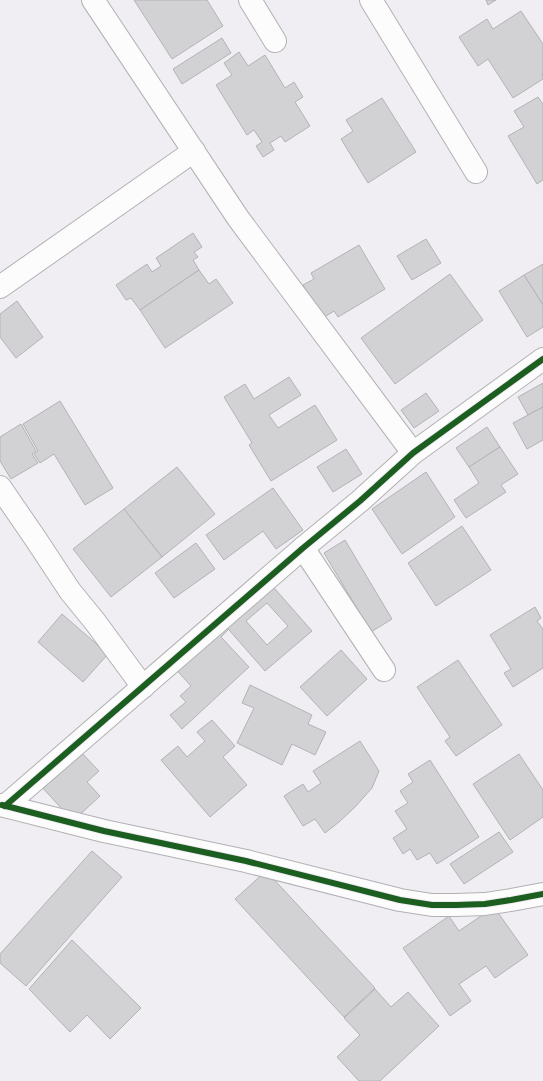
<svg xmlns="http://www.w3.org/2000/svg" width="543" height="1081" font-family="'Varela Round',sans-serif">
  <style>
    .building { fill: #d2d1d4; stroke: #b3b2b6; fill-rule: evenodd }
    .lines { fill: none; stroke-linecap: round; stroke-linejoin: round }
    .street-casing { stroke: #b2b1b4; stroke-width: 24 }
    .street { stroke: #fdfcfd; stroke-width: 22 }
    .cycleway-casing { stroke: #f1ecf4; stroke-width: 8 }
    .cycleway { stroke: #1b5e20; stroke-width: 6 }
  </style>
  <rect width="100%" height="100%" fill="#f0eef2"/>
  <g class="building">
    <path d="M 134,0 L 207,0 L 223,26 L 172,59 Z"/>
    <path d="M 486,0 L 496,0 L 488,5 Z"/>
    <path d="M 521,11 L 543,44 L 543,73 L 542,74 L 543,76 L 543,79 L 513,98 L 488,59 L 478,66 L 459,37 L 487,19 L 493,29 Z"/>
    <path d="M 222,38 L 231,53 L 182,84 L 173,69 Z"/>
    <path d="M 239,52 L 248,66 L 265,55 L 285,88 L 294,82 L 303,97 L 295,102 L 310,126 L 285,142 L 281,136 L 270,143 L 274,150 L 263,157 L 256,146 L 262,142 L 254,130 L 247,135 L 216,85 L 232,75 L 224,63 Z"/>
    <path d="M 538,97 L 543,104 L 543,180 L 537,184 L 508,136 L 524,127 L 514,111 Z"/>
    <path d="M 382,98 L 416,152 L 368,183 L 341,139 L 353,131 L 346,120 Z"/>
    <path d="M 193,233 L 202,247 L 194,252 L 198,257 L 193,260 L 199,270 L 140,310 L 131,298 L 126,300 L 116,285 L 147,264 L 152,272 L 161,266 L 156,258 Z"/>
    <path d="M 426,239 L 441,263 L 412,280 L 397,256 Z"/>
    <path d="M 359,245 L 385,289 L 338,317 L 334,311 L 323,318 L 303,285 L 314,279 L 311,273 Z"/>
    <path d="M 543,264 L 543,305 L 524,275 Z"/>
    <path d="M 199,270 L 209,284 L 216,279 L 233,303 L 165,348 L 140,310 Z"/>
    <path d="M 450,274 L 483,320 L 395,384 L 361,338 Z"/>
    <path d="M 524,275 L 543,305 L 543,327 L 527,337 L 499,291 Z"/>
    <path d="M 17,301 L 43,337 L 16,358 L 0,337 L 0,314 Z"/>
    <path d="M 289,377 L 301,395 L 269,415 L 278,428 L 315,405 L 337,440 L 271,481 L 249,445 L 252,443 L 224,397 L 245,384 L 254,399 Z"/>
    <path d="M 543,383 L 543,407 L 528,415 L 518,397 Z"/>
    <path d="M 426,393 L 439,411 L 414,428 L 401,410 Z"/>
    <path d="M 60,401 L 113,488 L 85,505 L 54,454 L 40,463 L 34,454 L 38,451 L 23,424 Z"/>
    <path d="M 543,407 L 543,440 L 527,449 L 513,423 Z"/>
    <path d="M 21,424 L 36,451 L 32,454 L 38,463 L 11,479 L 0,461 L 0,437 Z"/>
    <path d="M 487,427 L 500,447 L 469,467 L 456,448 Z"/>
    <path d="M 500,447 L 518,474 L 501,485 L 506,492 L 466,518 L 454,500 L 479,483 L 469,467 Z"/>
    <path d="M 346,449 L 362,474 L 333,492 L 317,467 Z"/>
    <path d="M 177,467 L 215,514 L 162,557 L 124,509 Z"/>
    <path d="M 426,472 L 455,517 L 402,554 L 372,509 Z"/>
    <path d="M 273,488 L 303,530 L 276,549 L 263,531 L 224,560 L 206,535 Z"/>
    <path d="M 124,509 L 162,557 L 111,597 L 73,549 Z"/>
    <path d="M 462,526 L 491,570 L 436,606 L 408,563 Z"/>
    <path d="M 345,540 L 392,619 L 371,632 L 324,553 Z"/>
    <path d="M 196,543 L 215,569 L 174,598 L 155,573 Z"/>
    <path d="M 268,581 L 312,631 L 265,671 L 222,622 ZM 267,603 L 288,626 L 267,645 L 246,621 Z"/>
    <path d="M 535,607 L 541,618 L 537,621 L 543,629 L 543,668 L 513,687 L 504,673 L 511,669 L 490,635 Z"/>
    <path d="M 62,614 L 108,654 L 83,682 L 38,642 Z"/>
    <path d="M 222,622 L 228,630 L 221,637 L 249,667 L 182,729 L 170,715 L 186,702 L 180,696 L 191,686 L 173,666 Z"/>
    <path d="M 341,650 L 367,679 L 327,716 L 300,687 Z"/>
    <path d="M 458,660 L 502,725 L 456,756 L 445,741 L 450,737 L 417,687 Z"/>
    <path d="M 250,685 L 312,715 L 308,724 L 326,732 L 315,755 L 292,744 L 282,765 L 237,743 L 254,708 L 242,703 Z"/>
    <path d="M 212,720 L 235,746 L 223,757 L 247,785 L 210,817 L 161,760 L 178,746 L 187,757 L 205,741 L 197,732 Z"/>
    <path d="M 360,741 L 379,771 L 372,788 L 355,807 L 339,822 L 325,833 L 315,819 L 303,826 L 284,796 L 303,784 L 308,792 L 321,783 L 313,771 Z"/>
    <path d="M 78,749 L 99,771 L 87,782 L 100,796 L 73,821 L 39,784 Z"/>
    <path d="M 519,754 L 543,790 L 543,817 L 510,840 L 473,784 Z"/>
    <path d="M 430,760 L 479,837 L 437,864 L 430,853 L 417,860 L 410,849 L 403,854 L 393,838 L 407,829 L 395,811 L 408,803 L 400,791 L 413,782 L 408,774 Z"/>
    <path d="M 499,832 L 513,852 L 464,884 L 450,864 Z"/>
    <path d="M 92,851 L 122,877 L 26,986 L 0,963 L 0,954 Z"/>
    <path d="M 266,871 L 375,988 L 344,1017 L 235,899 Z"/>
    <path d="M 494,907 L 528,955 L 495,978 L 486,966 L 459,984 L 471,1001 L 450,1016 L 403,948 L 449,916 L 459,931 Z"/>
    <path d="M 72,940 L 141,1008 L 110,1039 L 87,1015 L 70,1032 L 29,989 Z"/>
    <path d="M 375,989 L 391,1007 L 408,992 L 439,1026 L 380,1081 L 359,1081 L 337,1057 L 360,1035 L 344,1018 Z"/>
  </g>
  <g class="lines">
    <defs>
      <g id="street">
        <path d="M 93,0 L 238,218 L 413,453"/>
        <path d="M 250,0 L 275,41"/>
        <path d="M 371,0 L 476,172"/>
        <path d="M 0,287 L 194,151"/>
        <path d="M 0,487 L 35,538 L 70,591 L 96,623 L 143,687"/>
        <path d="M 303,548 L 384,670"/>
        <path d="M 0,805 L 104,831 L 246,861 L 400,900 L 432,905 L 456,905 L 485,904 L 511,900 L 543,894"/>
        <path d="M 5,806 L 303,548 L 360,501 L 413,453 L 543,359"/>
      </g>
    </defs>
    <use href="#street" class="street-casing"/>
    <use href="#street" class="street"/>
    <defs>
      <g id="cycleway">
        <path d="M 2,805 L 104,831 L 246,861 L 400,900 L 432,905 L 456,905 L 485,904 L 511,900 L 543,894"/>
        <path d="M 5,806 L 303,548 L 360,501 L 413,453 L 543,359"/>
      </g>
    </defs>
    <use href="#cycleway" class="cycleway-casing"/>
    <use href="#cycleway" class="cycleway"/>
  </g>
</svg>
